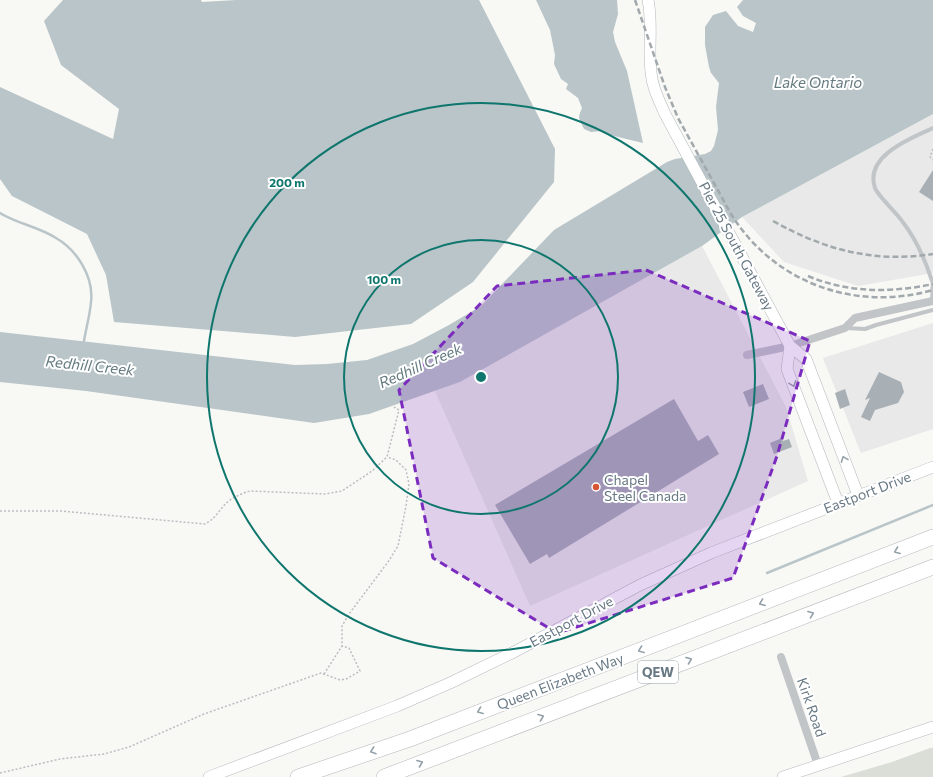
<svg xmlns="http://www.w3.org/2000/svg" width="933" height="777" font-family="Commissioner,sans-serif">
  <style>
    .built { fill: #e8e9e8 }
    .green { fill: #daded6 }
    .water { fill: #b9c5c8 }
    .lines { fill: none; stroke-linecap: round; stroke-linejoin: round }
    .stream { stroke: #b9c5c8; stroke-width: 2.5 }
    .building { fill: #a8b0b5 }
    .secondary-casing { stroke: #b3b9bd; stroke-width: 12 }
    .highway-casing { stroke: #b4b8bb; stroke-width: 16 }
    .path { stroke: #bbbec0; stroke-width: 1.5; stroke-dasharray: 2 2; stroke-linecap: butt }
    .lane { stroke: #c1c5c8; stroke-width: 4 }
    .street { stroke: #c1c5c8; stroke-width: 8 }
    .secondary { stroke: #fff; stroke-width: 11 }
    .highway { stroke: #fff; stroke-width: 15 }
    .rail { stroke: #a2a9ad; stroke-width: 2.5; stroke-dasharray: 6 3; stroke-linecap: butt }
    .oneway { stroke: #95a1a9 }
    .marked { fill: #7b2cbf; fill-opacity: 0.2; stroke: #7b2cbf; stroke-width: 3; stroke-dasharray: 8 5; stroke-linejoin: round }
    .ring { fill: none; stroke: #0f766e; stroke-width: 2 }
    .poi-dot { fill: #d95434; stroke: #fff; stroke-width: 1.5 }
    .labels { text-anchor: middle; dominant-baseline: central; stroke-width: 4; stroke-linejoin: round; paint-order: stroke }
    .shield { fill: #fff; stroke: #95a1a9; stroke-width: 1 }
    .shield-label { font-size: 13px; font-weight: bold; fill: #687984 }
    .street-label { font-size: 14px; fill: #687984; stroke: #fff }
    .poi-label { font-size: 14px; fill: #687984; stroke: #fff; text-anchor: start }
    .water-label { font-size: 15px; font-style: italic; fill: #647a80; stroke: #fff }
    .centre { fill: #0f766e; stroke: #fff; stroke-width: 2 }
    .ring-label { font-size: 12px; text-anchor: middle; font-weight: bold; fill: #0f766e; stroke: #fff; stroke-width: 4; stroke-linejoin: round; paint-order: stroke }
  </style>
  <rect width="100%" height="100%" fill="#f8f8f5"/>
  <g class="built">
    <path d="M 933,114 L 933,273 L 858,286 L 784,262 L 742,217 Z"/>
    <path d="M 702,246 L 786,407 L 808,481 L 530,606 L 435,391 L 460,382 Z"/>
    <path d="M 933,323 L 933,429 L 861,453 L 823,358 Z"/>
  </g>
  <path class="green" d="M 930,748 L 933,748 L 933,777 L 841,777 L 892,762 Z"/>
  <g class="water">
    <path d="M 63,0 L 201,0 L 202,2 L 236,0 L 479,0 L 555,149 L 554,182 L 473,282 L 411,324 L 295,337 L 114,322 L 106,275 L 87,234 L 12,196 L 0,179 L 0,87 L 113,139 L 119,109 L 61,65 L 44,21 Z"/>
    <path d="M 536,0 L 617,0 L 618,14 L 613,32 L 615,42 L 627,71 L 643,143 L 610,135 L 602,131 L 591,132 L 584,129 C 579,117 577,120 582,108 L 578,98 L 566,89 L 568,84 L 561,79 L 554,64 L 555,55 L 550,30 Z"/>
    <path d="M 743,0 L 933,0 L 933,114 L 742,217 L 702,246 L 460,382 L 369,414 L 314,423 L 86,391 L 0,382 L 0,332 L 295,365 L 327,364 L 367,360 L 413,344 L 449,325 L 481,306 L 554,230 L 667,162 L 675,159 L 705,154 L 711,151 L 714,146 L 718,130 L 716,107 L 719,83 L 711,73 L 709,67 L 705,45 L 705,27 L 713,15 L 726,11 L 738,26 L 753,32 L 756,23 L 743,16 L 737,7 Z"/>
  </g>
  <g class="lines">
    <g class="stream">
      <path d="M 0,213 C 18,224 39,227 56,238 C 77,250 94,277 91,302 C 90,315 86,328 84,341"/>
      <path d="M 767,573 L 933,505"/>
    </g>
  </g>
  <g class="building">
    <path d="M 933,170 L 933,201 L 919,192 Z"/>
    <path d="M 879,372 L 901,382 L 904,392 L 898,403 L 875,410 L 870,421 L 861,417 L 870,398 L 865,400 Z"/>
    <path d="M 763,384 L 769,399 L 749,407 L 743,392 Z"/>
    <path d="M 845,389 L 850,405 L 840,409 L 835,393 Z"/>
    <path d="M 674,399 L 698,441 L 708,435 L 719,454 L 549,558 L 547,554 L 530,564 L 495,505 Z"/>
    <path d="M 782,438 L 783,441 L 789,439 L 792,447 L 774,454 L 770,443 Z"/>
  </g>
  <g class="lines">
    <defs>
      <g id="secondary">
        <path d="M 648,0 C 653,24 648,48 651,72 C 652,87 659,100 665,114 L 790,346 L 806,359 L 858,495"/>
        <path d="M 790,346 L 787,369 L 838,503"/>
        <path d="M 209,777 L 397,706 L 450,683 L 514,652 L 640,585 L 711,553 L 933,467"/>
        <path d="M 783,777 L 933,727"/>
      </g>
      <g id="highway">
        <path d="M 298,777 L 410,739 L 933,537"/>
        <path d="M 384,777 L 933,567"/>
      </g>
    </defs>
    <use href="#secondary" class="secondary-casing"/>
    <use href="#highway" class="highway-casing"/>
    <g class="path">
      <path d="M 933,149 L 930,157 L 933,160"/>
      <path d="M 0,511 L 61,511 L 205,524 C 218,517 220,507 230,500 C 236,496 243,493 250,491 L 325,494 L 342,491 L 372,471 L 387,457 L 399,410 L 394,407"/>
      <path d="M 324,674 L 342,646 L 342,626 L 349,614 L 388,562 L 398,546 L 406,506 L 409,484 L 406,470 L 396,460 L 387,457"/>
      <path d="M 0,773 L 60,759 L 104,754 L 129,747 L 204,714 L 321,673 L 340,680 L 346,679 L 360,671 L 349,648 L 342,646"/>
    </g>
    <g class="lane">
      <path d="M 932,281 C 925,259 916,239 902,221 C 896,212 878,196 875,188 C 864,156 911,138 933,128"/>
      <path d="M 932,301 L 933,280"/>
      <path d="M 846,328 L 865,329 L 876,325 L 933,310"/>
    </g>
    <g class="street">
      <path d="M 747,355 L 790,346 L 845,328 L 855,318 L 933,301"/>
      <path d="M 781,657 L 818,765"/>
    </g>
    <use href="#secondary" class="secondary"/>
    <use href="#highway" class="highway"/>
    <g class="rail">
      <path d="M 635,0 L 665,87 L 678,118 L 731,214 C 774,283 855,312 933,290"/>
      <path d="M 773,221 C 825,250 874,263 933,254"/>
      <path d="M 808,276 C 848,293 891,293 933,284"/>
    </g>
  </g>
  <defs><path id="oneway-chevron" d="M-2-3.5L2.5 0L-2 3.5" fill="none" stroke-width="1.6" stroke-linecap="round" stroke-linejoin="round"/></defs>
  <g class="oneway">
    <use href="#oneway-chevron" transform="translate(793 384) rotate(69)"/>
    <use href="#oneway-chevron" transform="translate(844 459) rotate(-111)"/>
    <use href="#oneway-chevron" transform="translate(897 551) rotate(159)"/>
    <use href="#oneway-chevron" transform="translate(762 603) rotate(159)"/>
    <use href="#oneway-chevron" transform="translate(811 614) rotate(-21)"/>
    <use href="#oneway-chevron" transform="translate(641 650) rotate(159)"/>
    <use href="#oneway-chevron" transform="translate(689 660) rotate(-21)"/>
    <use href="#oneway-chevron" transform="translate(480 711) rotate(159)"/>
    <use href="#oneway-chevron" transform="translate(541 717) rotate(-21)"/>
    <use href="#oneway-chevron" transform="translate(373 751) rotate(161)"/>
    <use href="#oneway-chevron" transform="translate(420 763) rotate(-21)"/>
  </g>
  <path class="marked" d="M 646,270 L 810,341 L 777,456 L 733,578 L 557,633 L 433,558 L 399,390 L 497,286 Z"/>
  <g class="ring">
    <circle cx="481" cy="377" r="137"/>
    <circle cx="481" cy="377" r="274"/>
  </g>
  <circle class="poi-dot" cx="596" cy="487" r="4"/>
  <g class="labels">
    <rect class="shield" x="638" y="661" width="40" height="22" rx="3"/>
    <g class="shield-label">
      <text x="658" y="672">QEW</text>
    </g>
    <g class="street-label">
      <text transform="translate(737 246) rotate(62)">Pier 25 South Gateway</text>
      <text transform="translate(867 492) rotate(-21)">Eastport Drive</text>
      <text transform="translate(571 621) rotate(-28)">Eastport Drive</text>
      <text transform="translate(560 681) rotate(-21)">Queen Elizabeth Way</text>
      <text transform="translate(812 707) rotate(71)">Kirk Road</text>
    </g>
    <g class="poi-label">
      <text x="604" y="479">Chapel<tspan x="604" dy="16">Steel Canada</tspan></text>
    </g>
    <g class="water-label">
      <text x="818" y="82">Lake Ontario</text>
      <text transform="translate(90 365) rotate(6)">Redhill Creek</text>
      <text transform="translate(420 365) rotate(-24)">Redhill Creek</text>
    </g>
  </g>
  <circle cx="481" cy="377" r="6" class="centre"/>
  <g class="ring-label">
    <text x="287" y="187">200 m</text>
    <text x="384" y="284">100 m</text>
  </g>
</svg>
